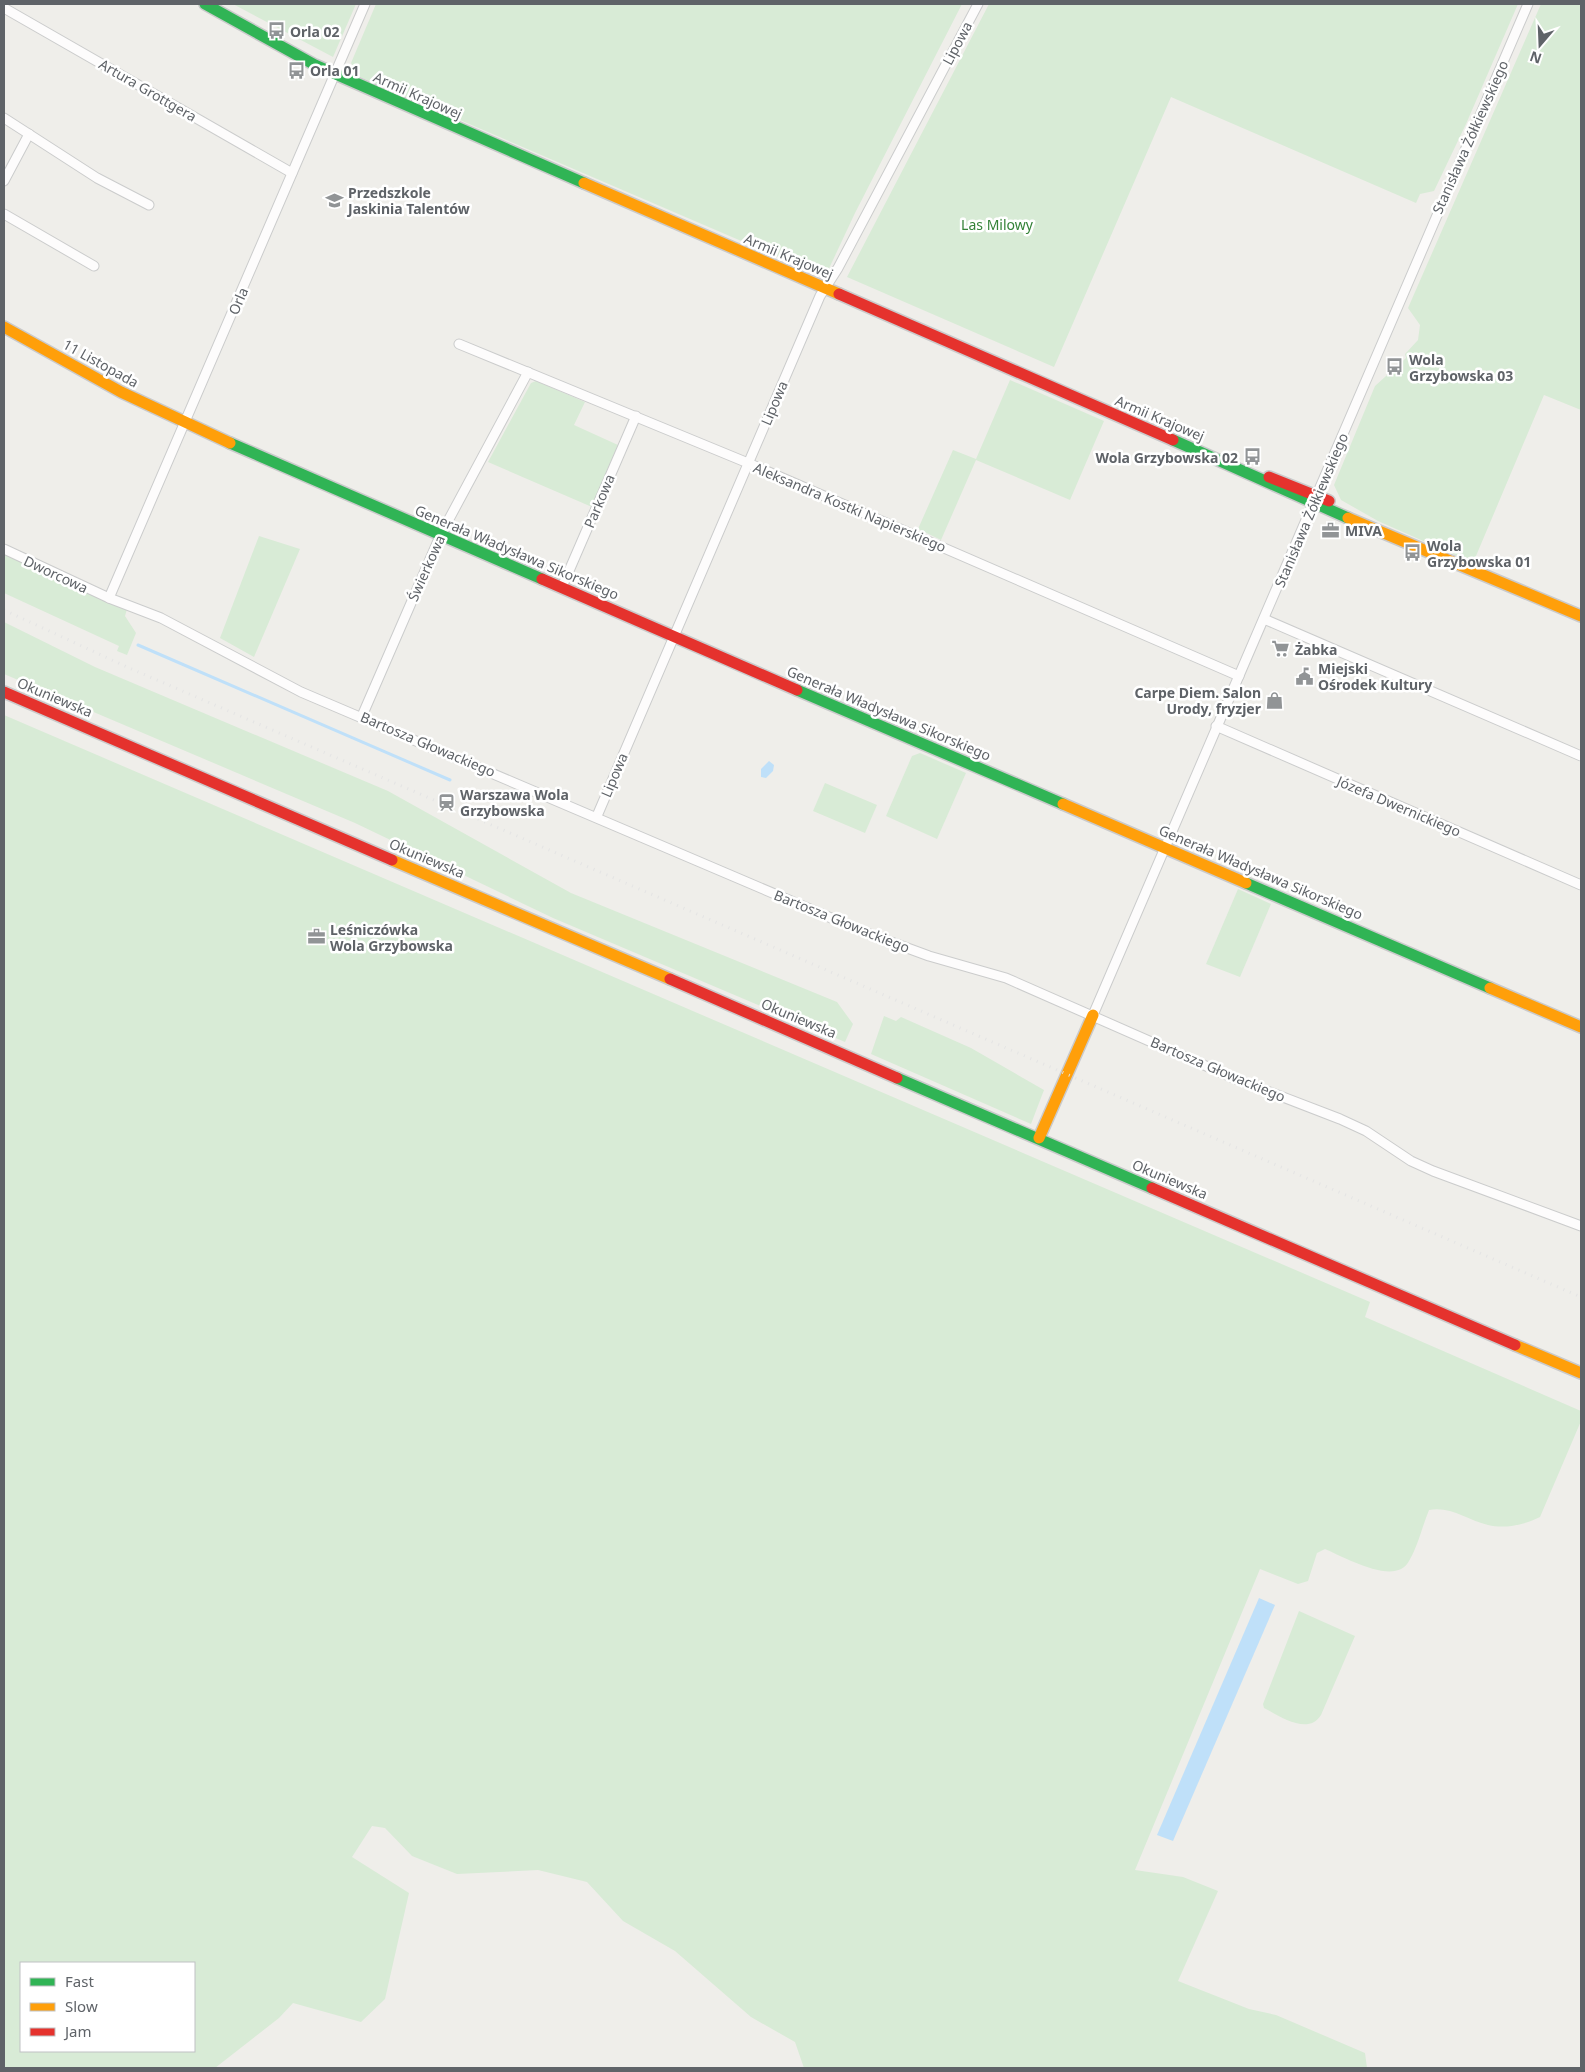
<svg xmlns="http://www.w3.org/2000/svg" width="1585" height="2072" font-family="'Noto Sans',sans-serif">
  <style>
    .green { fill: #d8ebd6; fill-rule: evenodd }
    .water { fill: #bfe0f9 }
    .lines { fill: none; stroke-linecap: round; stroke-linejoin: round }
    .stream { stroke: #bfe0f9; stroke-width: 3 }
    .street-casing { stroke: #cbcccc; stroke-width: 11 }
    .fast-casing { stroke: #cacacb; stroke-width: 14 }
    .slow-casing { stroke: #cacacb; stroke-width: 14 }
    .jam-casing { stroke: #cacacb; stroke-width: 14 }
    .street { stroke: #fdfcfc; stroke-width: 9 }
    .fast { stroke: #30b455; stroke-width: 11 }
    .slow { stroke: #ff9f0a; stroke-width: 11 }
    .jam { stroke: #e5322d; stroke-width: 11 }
    .rail { stroke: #e4e4e4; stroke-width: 3; stroke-dasharray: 1 6; stroke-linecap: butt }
    .labels { text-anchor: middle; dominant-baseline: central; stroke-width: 5; stroke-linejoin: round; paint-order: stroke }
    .poi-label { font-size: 14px; font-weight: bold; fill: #5f6368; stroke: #fff; text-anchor: start }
    .street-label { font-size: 14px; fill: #5f6368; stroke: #fff }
    .park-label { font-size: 14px; fill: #348238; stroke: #fff }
  </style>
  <rect width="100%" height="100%" fill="#efeeea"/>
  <g class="green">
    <path d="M 233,4 L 356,4 L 333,57 Z"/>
    <path d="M 376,4 L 962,4 L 855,213 L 825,277 L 360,77 L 351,63 Z"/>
    <path d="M 989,4 L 1518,4 L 1466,124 L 1434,191 L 1420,194 L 1416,203 L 1171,97 L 1054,367 L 847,277 Z"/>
    <path d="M 1541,4 L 1581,4 L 1581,410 L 1544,395 L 1473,563 L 1378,521 L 1341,500 L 1334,485 L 1375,386 L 1406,358 L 1405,354 L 1418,340 L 1420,325 L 1408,308 Z"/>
    <path d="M 1010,380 L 1104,421 L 1070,500 L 976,460 L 941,540 L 918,529 L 953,450 L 976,459 Z"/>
    <path d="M 536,381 L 585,402 L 574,425 L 618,445 L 592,507 L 488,462 L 531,383 Z"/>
    <path d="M 259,536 L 300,549 L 254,657 L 220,638 Z"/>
    <path d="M 4,554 L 127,609 L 125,616 L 136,633 L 127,655 L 117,651 L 119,646 L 4,593 Z"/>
    <path d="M 4,622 L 95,667 L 388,791 L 571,893 L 837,1002 L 853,1024 L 845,1042 L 553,918 L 355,823 L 4,674 Z"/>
    <path d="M 4,715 L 1370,1302 L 1365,1317 L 1581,1411 L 1581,1421 L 1540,1517 C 1524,1525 1505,1529 1488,1525 C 1467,1520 1451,1506 1429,1510 C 1422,1527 1418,1546 1409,1561 C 1396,1587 1344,1557 1325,1549 L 1317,1553 L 1308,1581 L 1298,1584 L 1260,1569 L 1135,1870 L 1183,1877 L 1218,1891 L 1178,1981 L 1249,2009 L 1276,2015 L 1365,2053 L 1367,2068 L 804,2068 L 795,2042 L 751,2017 L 675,1951 L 623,1921 L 587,1882 L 538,1870 L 457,1874 L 412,1856 L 385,1828 L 372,1826 L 352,1857 L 409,1893 L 385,1999 L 361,2022 L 293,2003 L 279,2018 L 215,2068 L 4,2068 ZM 21,1963 L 194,1963 L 194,2051 L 21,2051 Z"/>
    <path d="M 920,753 L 966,773 L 937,839 L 886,816 L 912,756 Z"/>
    <path d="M 825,783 L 877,805 L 865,833 L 813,811 Z"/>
    <path d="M 1238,889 L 1271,904 L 1240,977 L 1206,964 Z"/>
    <path d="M 884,1016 L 896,1021 L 901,1017 L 971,1048 L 1044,1090 L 1031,1124 L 871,1054 Z"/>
    <path d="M 1299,1611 L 1355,1636 L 1321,1715 C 1308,1736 1280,1716 1264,1708 L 1263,1704 Z"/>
  </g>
  <g class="water">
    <path d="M 769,761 L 774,765 L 773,771 L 766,778 L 761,777 L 761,769 Z"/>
    <path d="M 1259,1598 L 1275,1605 L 1173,1841 L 1157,1835 Z"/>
  </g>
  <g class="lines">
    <path class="stream" d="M 138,645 L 450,780"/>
    <defs>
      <g id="street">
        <path d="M 4,8 L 292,173"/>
        <path d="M 4,118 L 97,178 L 149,205"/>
        <path d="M 4,181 L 29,134"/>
        <path d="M 4,214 L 94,266"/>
        <path d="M 459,344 L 748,463 L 1239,676"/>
        <path d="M 4,549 L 109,598 L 161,618 L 301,692 L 864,932 L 929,956 L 1006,978 L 1231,1077 L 1340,1119 L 1366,1131 L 1411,1161 L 1433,1171 L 1581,1226"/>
        <path d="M 562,587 L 636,416"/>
        <path d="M 109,598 L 365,4"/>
        <path d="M 1264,619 L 1581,756"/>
        <path d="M 362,716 L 441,534 L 528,372"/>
        <path d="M 1216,726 L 1581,885"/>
        <path d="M 597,816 L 820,296 L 838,268 L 978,4"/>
        <path d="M 1093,1015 L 1528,4"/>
      </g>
      <g id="fast">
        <path d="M 205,4 L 315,65 L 584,183"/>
        <path d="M 1173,440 L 1348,518"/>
        <path d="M 230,443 L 542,579"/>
        <path d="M 797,690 L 1063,804"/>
        <path d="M 1246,883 L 1490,988"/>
        <path d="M 897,1078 L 1152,1188"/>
      </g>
      <g id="slow">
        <path d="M 584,183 L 839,294"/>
        <path d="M 4,327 L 121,392 L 230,443"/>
        <path d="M 1348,518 L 1581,616"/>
        <path d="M 1063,804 L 1246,883"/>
        <path d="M 392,860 L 670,979"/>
        <path d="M 1490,988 L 1581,1027"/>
        <path d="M 1039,1138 L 1093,1015"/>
        <path d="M 1515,1345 L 1581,1373"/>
      </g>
      <g id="jam">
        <path d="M 839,294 L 1173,440"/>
        <path d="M 1269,477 L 1329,501"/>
        <path d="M 542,579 L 797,690"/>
        <path d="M 4,692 L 392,860"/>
        <path d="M 670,979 L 897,1078"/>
        <path d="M 1152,1188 L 1515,1345"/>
      </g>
    </defs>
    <use href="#street" class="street-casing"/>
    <use href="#fast" class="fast-casing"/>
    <use href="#slow" class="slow-casing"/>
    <use href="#jam" class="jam-casing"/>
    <use href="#street" class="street"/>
    <use href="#fast" class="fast"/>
    <use href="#slow" class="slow"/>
    <use href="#jam" class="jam"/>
    <path class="rail" d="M 4,610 L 127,667 L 1581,1297"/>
  </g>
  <defs>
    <symbol id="bus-bare" viewBox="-9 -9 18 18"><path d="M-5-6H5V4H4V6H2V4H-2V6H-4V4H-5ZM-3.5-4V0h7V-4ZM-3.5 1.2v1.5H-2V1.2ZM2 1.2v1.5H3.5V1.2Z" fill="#919496" stroke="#fff" stroke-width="2.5" paint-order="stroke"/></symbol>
    <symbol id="school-bare" viewBox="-9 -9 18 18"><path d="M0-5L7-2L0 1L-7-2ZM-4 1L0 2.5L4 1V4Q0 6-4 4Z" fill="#919496" stroke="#fff" stroke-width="2.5" paint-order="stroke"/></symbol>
    <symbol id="office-bare" viewBox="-9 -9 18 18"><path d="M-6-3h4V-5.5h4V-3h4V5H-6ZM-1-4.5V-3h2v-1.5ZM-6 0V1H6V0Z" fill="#919496" stroke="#fff" stroke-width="2.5" paint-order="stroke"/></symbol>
    <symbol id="supermarket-bare" viewBox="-9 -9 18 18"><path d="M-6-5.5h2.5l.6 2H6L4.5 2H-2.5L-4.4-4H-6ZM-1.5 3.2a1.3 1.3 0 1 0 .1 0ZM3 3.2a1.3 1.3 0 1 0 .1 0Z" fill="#919496" stroke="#fff" stroke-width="2.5" paint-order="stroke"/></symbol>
    <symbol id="civic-bare" viewBox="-9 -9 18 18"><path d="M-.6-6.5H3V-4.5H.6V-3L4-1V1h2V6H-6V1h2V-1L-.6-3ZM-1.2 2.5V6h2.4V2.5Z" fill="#919496" stroke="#fff" stroke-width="2.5" paint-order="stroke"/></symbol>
    <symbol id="shop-bare" viewBox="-9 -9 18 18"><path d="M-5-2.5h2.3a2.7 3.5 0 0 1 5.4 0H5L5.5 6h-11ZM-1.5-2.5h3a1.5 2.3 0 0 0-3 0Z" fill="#919496" stroke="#fff" stroke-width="2.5" paint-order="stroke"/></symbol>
    <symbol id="station-bare" viewBox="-9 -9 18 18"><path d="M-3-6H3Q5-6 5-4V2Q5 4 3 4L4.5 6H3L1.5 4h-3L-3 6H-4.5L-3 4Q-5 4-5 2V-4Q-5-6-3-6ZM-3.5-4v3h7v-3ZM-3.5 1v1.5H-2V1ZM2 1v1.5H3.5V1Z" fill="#919496" stroke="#fff" stroke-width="2.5" paint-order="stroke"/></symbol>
  </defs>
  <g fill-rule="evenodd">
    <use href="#bus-bare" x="264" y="18" width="25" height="25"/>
    <use href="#bus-bare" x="284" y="58" width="25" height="25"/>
    <use href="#school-bare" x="322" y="188" width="25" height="25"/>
    <use href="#bus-bare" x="1382" y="354" width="25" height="25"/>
    <use href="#bus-bare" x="1240" y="444" width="25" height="25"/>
    <use href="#office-bare" x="1318" y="518" width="25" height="25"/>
    <use href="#bus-bare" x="1400" y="540" width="25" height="25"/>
    <use href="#supermarket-bare" x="1268" y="636" width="25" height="25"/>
    <use href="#civic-bare" x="1292" y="664" width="25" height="25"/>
    <use href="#shop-bare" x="1262" y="688" width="25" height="25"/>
    <use href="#station-bare" x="434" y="790" width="25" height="25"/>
    <use href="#office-bare" x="304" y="924" width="25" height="25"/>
  </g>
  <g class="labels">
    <g class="poi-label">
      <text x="290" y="31">Orla 02</text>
      <text x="310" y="70">Orla 01</text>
      <text x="348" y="192">Przedszkole<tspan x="348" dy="16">Jaskinia Talentów</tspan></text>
      <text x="1409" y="359">Wola<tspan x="1409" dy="16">Grzybowska 03</tspan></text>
      <text x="1238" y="457" text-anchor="end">Wola Grzybowska 02</text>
      <text x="1345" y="530">MIVA</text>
      <text x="1427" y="545">Wola<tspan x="1427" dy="16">Grzybowska 01</tspan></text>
      <text x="1295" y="649">Żabka</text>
      <text x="1318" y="668">Miejski<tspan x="1318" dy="16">Ośrodek Kultury</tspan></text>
      <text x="1261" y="692" text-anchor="end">Carpe Diem. Salon<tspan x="1261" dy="16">Urody, fryzjer</tspan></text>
      <text x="460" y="794">Warszawa Wola<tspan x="460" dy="16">Grzybowska</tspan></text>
      <text x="330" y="929">Leśniczówka<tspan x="330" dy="16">Wola Grzybowska</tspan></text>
    </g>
    <g class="street-label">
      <text transform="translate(957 43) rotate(-62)">Lipowa</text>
      <text transform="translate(148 90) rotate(30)">Artura Grottgera</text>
      <text transform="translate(418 95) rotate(24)">Armii Krajowej</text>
      <text transform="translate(1470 137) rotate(-66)">Stanisława Żółkiewskiego</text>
      <text transform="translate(789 256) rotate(23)">Armii Krajowej</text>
      <text transform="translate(238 301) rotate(-67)">Orla</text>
      <text transform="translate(101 363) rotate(29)">11 Listopada</text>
      <text transform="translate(774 403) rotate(-67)">Lipowa</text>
      <text transform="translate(1160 418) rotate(23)">Armii Krajowej</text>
      <text transform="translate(599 501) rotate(-67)">Parkowa</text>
      <text transform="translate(850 507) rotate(23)">Aleksandra Kostki Napierskiego</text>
      <text transform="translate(1311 510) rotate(-67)">Stanisława Żółkiewskiego</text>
      <text transform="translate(517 552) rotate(23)">Generała Władysława Sikorskiego</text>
      <text transform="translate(426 568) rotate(-66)">Świerkowa</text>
      <text transform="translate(56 574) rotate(25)">Dworcowa</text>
      <text transform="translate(55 697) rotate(23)">Okuniewska</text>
      <text transform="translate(889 713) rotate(23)">Generała Władysława Sikorskiego</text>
      <text transform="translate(428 744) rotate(23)">Bartosza Głowackiego</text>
      <text transform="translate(614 775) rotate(-67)">Lipowa</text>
      <text transform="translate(1399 806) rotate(23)">Józefa Dwernickiego</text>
      <text transform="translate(427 858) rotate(23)">Okuniewska</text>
      <text transform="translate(1261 872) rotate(23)">Generała Władysława Sikorskiego</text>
      <text transform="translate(842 921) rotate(22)">Bartosza Głowackiego</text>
      <text transform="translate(799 1018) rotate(23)">Okuniewska</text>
      <text transform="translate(1218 1069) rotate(23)">Bartosza Głowackiego</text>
      <text transform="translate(1170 1179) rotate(23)">Okuniewska</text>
    </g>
    <g class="park-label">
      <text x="997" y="224">Las Milowy</text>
    </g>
  </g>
  <rect width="1585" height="2072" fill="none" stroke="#5f6368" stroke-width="10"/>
  <rect x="20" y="1962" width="175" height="90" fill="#ffffff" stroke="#bfc1c3"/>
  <rect x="30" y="1978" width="25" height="8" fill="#30b455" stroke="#bfc1c3"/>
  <text x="65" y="1987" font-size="15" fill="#5f6368">Fast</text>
  <rect x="30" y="2003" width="25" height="8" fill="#ff9f0a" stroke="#bfc1c3"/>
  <text x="65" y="2012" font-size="15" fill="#5f6368">Slow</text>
  <rect x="30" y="2028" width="25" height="8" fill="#e5322d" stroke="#bfc1c3"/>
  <text x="65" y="2037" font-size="15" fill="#5f6368">Jam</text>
  <g transform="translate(1540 45) rotate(199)" stroke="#ffffff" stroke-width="4" paint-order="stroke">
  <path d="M0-4L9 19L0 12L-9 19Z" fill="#5f6368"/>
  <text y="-8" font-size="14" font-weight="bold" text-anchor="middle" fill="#5f6368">N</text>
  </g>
</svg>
